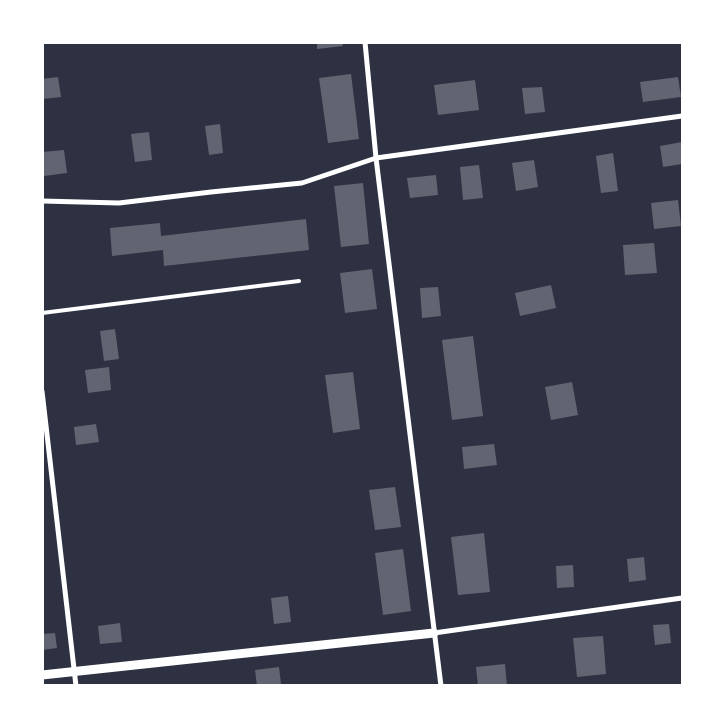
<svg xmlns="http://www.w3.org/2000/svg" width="725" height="728" font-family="'Roboto Condensed',sans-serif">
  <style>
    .building { fill: #626471 }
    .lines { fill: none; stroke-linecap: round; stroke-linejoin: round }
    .service { stroke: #fff; stroke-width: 4 }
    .minor { stroke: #fff; stroke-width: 5 }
    .tertiary { stroke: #fff; stroke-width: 9 }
  </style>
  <rect width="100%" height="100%" fill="#2d3142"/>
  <g class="building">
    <path d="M 317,42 L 342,42 L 343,46 L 317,49 Z"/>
    <path d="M 351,74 L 359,139 L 328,143 L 319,78 Z"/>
    <path d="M 58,77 L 61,97 L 42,99 L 42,79 Z"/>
    <path d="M 678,77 L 681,97 L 643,102 L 640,82 Z"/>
    <path d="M 475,80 L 479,110 L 438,115 L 434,85 Z"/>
    <path d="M 542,87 L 545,112 L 525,114 L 522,88 Z"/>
    <path d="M 220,124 L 223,153 L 209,155 L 205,126 Z"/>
    <path d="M 149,132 L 152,160 L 135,162 L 131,134 Z"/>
    <path d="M 682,142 L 682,164 L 663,167 L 660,146 Z"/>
    <path d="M 64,150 L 67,173 L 44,176 L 42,152 Z"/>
    <path d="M 613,153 L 618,191 L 601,193 L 596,156 Z"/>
    <path d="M 534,160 L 538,187 L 516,191 L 512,163 Z"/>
    <path d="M 479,165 L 483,198 L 463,200 L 460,167 Z"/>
    <path d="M 436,175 L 438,195 L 410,198 L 407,178 Z"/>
    <path d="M 363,183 L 369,244 L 341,247 L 334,186 Z"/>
    <path d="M 678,200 L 681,226 L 654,229 L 651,203 Z"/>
    <path d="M 306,219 L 309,250 L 164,266 L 163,250 L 112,256 L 110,228 L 160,223 L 161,236 Z"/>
    <path d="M 654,243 L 657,273 L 625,275 L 623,245 Z"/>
    <path d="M 372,269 L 377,309 L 345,313 L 340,273 Z"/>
    <path d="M 551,285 L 556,308 L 520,316 L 515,293 Z"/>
    <path d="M 438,287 L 441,316 L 422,318 L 420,288 Z"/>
    <path d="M 115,329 L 119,359 L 104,361 L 100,331 Z"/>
    <path d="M 473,336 L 483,416 L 452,420 L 442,340 Z"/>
    <path d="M 109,367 L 111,390 L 88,393 L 85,370 Z"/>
    <path d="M 353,372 L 360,429 L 333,433 L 325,375 Z"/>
    <path d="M 572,382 L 578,415 L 551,420 L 545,387 Z"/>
    <path d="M 96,424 L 99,442 L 76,445 L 74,427 Z"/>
    <path d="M 494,444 L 497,465 L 464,469 L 462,447 Z"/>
    <path d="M 395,487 L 401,527 L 375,530 L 369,490 Z"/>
    <path d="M 484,533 L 490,592 L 458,595 L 451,537 Z"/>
    <path d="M 403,549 L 411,611 L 383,615 L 375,553 Z"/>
    <path d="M 644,557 L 646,580 L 629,582 L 627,559 Z"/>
    <path d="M 573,565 L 574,587 L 557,588 L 556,566 Z"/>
    <path d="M 288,596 L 291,622 L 274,624 L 271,598 Z"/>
    <path d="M 120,623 L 122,642 L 100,644 L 98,626 Z"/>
    <path d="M 669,624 L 671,643 L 655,645 L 653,625 Z"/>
    <path d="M 55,633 L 57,648 L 42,650 L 42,634 Z"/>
    <path d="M 603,636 L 606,674 L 577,677 L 573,638 Z"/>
    <path d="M 505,664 L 507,686 L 478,686 L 476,667 Z"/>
    <path d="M 279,667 L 281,684 L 257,686 L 255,670 Z"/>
  </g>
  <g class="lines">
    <path class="service" d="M 42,313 L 299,281"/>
    <g class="minor">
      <path d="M 365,42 L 376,158 L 441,686"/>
      <path d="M 42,201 L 119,203 L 211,192 L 302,183 L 376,158 L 682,116"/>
      <path d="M 42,391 L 76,686"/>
      <path d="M 434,633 L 682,598"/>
    </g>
    <path class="tertiary" d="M 42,675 L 434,633"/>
  </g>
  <rect width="725" height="728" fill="none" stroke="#ffffff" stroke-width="88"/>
</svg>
